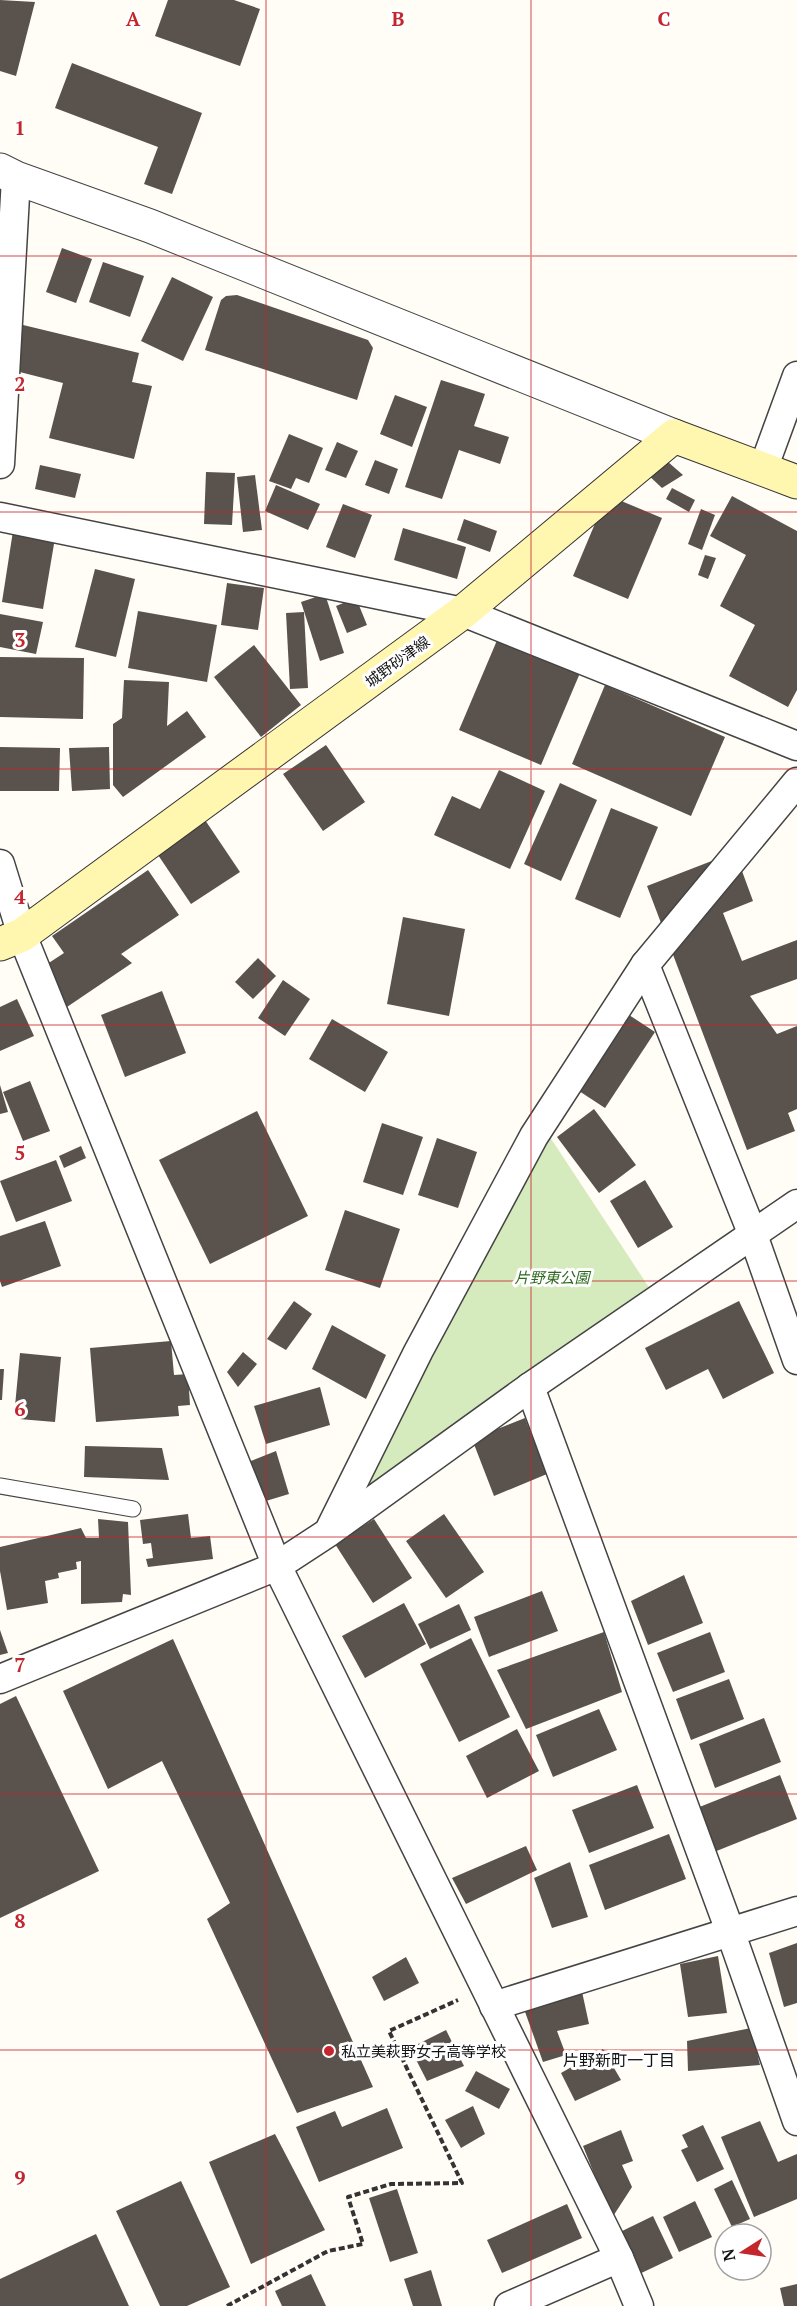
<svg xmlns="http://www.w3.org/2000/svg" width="797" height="2306" font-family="'PT Serif','Noto Sans JP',serif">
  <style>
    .green { fill: #d5ebbd }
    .building { fill: #5a524d }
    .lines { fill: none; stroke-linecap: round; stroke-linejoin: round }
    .service-casing { stroke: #444; stroke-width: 17 }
    .minor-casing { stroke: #444; stroke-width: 31 }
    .tertiary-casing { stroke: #444; stroke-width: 35 }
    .secondary-casing { stroke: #333; stroke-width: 35 }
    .path { stroke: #333; stroke-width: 4; stroke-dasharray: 6 3; stroke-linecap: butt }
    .service { stroke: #fff; stroke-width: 15 }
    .minor { stroke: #fff; stroke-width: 28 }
    .tertiary { stroke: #fff; stroke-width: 33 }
    .secondary { stroke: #fff6b0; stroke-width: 33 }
    .grid { fill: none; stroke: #c4262e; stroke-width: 1.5; stroke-opacity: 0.55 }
    .poi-dot { fill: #c4262e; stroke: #fff; stroke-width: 2 }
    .labels { text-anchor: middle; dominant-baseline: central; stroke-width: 6; stroke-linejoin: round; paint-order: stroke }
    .street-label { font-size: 15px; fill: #111; stroke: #fff }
    .park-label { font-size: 15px; font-style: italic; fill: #2f6b1f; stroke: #fff }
    .poi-label { font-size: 15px; fill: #111; stroke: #fff; text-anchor: start }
    .neighbourhood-label { font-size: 16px; fill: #111; stroke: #fff }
    .grid-label { font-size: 20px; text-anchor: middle; font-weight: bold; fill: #c4262e; stroke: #fff; stroke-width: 6; stroke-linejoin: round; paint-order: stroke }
  </style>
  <rect width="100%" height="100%" fill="#fffdf5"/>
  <path class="green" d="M 546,1131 L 654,1295 L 340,1518 Z"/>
  <g class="building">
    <path d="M 0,0 L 35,2 L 16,76 L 0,71 Z"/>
    <path d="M 168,0 L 234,0 L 260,9 L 240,66 L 155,36 Z"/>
    <path d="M 72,63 L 202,113 L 172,194 L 144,184 L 158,147 L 55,108 Z"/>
    <path d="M 62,248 L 92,259 L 76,303 L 46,292 Z"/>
    <path d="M 103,262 L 144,276 L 130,317 L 89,302 Z"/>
    <path d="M 172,277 L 213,297 L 183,361 L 141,341 Z"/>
    <path d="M 237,295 L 368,340 L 373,348 L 357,400 L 205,350 L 221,300 L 226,296 Z"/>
    <path d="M 19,324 L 139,353 L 132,382 L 152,386 L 134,459 L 49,438 L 63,383 L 8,369 Z"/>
    <path d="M 441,380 L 485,394 L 474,426 L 509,437 L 500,464 L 459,450 L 442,499 L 405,487 Z"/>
    <path d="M 395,395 L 427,407 L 412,447 L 380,434 Z"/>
    <path d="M 289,434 L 323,448 L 309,483 L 296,478 L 291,489 L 269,481 Z"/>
    <path d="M 337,442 L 358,451 L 346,478 L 325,470 Z"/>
    <path d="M 660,455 L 683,475 L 662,488 L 645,472 Z"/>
    <path d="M 375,460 L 398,469 L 389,494 L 365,485 Z"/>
    <path d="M 40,465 L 81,474 L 75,498 L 35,489 Z"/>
    <path d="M 206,472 L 235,473 L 232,525 L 204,524 Z"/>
    <path d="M 255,475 L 262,530 L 243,532 L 237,477 Z"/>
    <path d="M 276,485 L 320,504 L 308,530 L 265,511 Z"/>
    <path d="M 672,488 L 695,500 L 689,512 L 666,499 Z"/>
    <path d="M 607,495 L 662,518 L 628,599 L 573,576 Z"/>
    <path d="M 732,496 L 797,531 L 797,690 L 788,707 L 729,676 L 755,625 L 720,606 L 746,555 L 710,536 Z"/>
    <path d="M 343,504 L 372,515 L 355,558 L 326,547 Z"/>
    <path d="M 701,509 L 715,515 L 702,550 L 688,544 Z"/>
    <path d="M 464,519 L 497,531 L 490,552 L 457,540 Z"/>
    <path d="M 403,528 L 466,547 L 457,579 L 394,560 Z"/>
    <path d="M 13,531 L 55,538 L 43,609 L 2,602 Z"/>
    <path d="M 705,555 L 716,558 L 708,579 L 698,575 Z"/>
    <path d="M 95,569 L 135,579 L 116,657 L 75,647 Z"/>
    <path d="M 227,583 L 264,588 L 258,630 L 221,625 Z"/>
    <path d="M 325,594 L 344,653 L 320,661 L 301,602 Z"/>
    <path d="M 356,598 L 367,625 L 347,633 L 336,606 Z"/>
    <path d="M 138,611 L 217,625 L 207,682 L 128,668 Z"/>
    <path d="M 304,612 L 308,688 L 290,689 L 286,613 Z"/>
    <path d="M 0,614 L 43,622 L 36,654 L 0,647 Z"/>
    <path d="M 498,638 L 580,673 L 541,765 L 459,730 Z"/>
    <path d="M 254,645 L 301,705 L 261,737 L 214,677 Z"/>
    <path d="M 0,657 L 84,658 L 83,719 L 0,717 Z"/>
    <path d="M 124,680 L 169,682 L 167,726 L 187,711 L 206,737 L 123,797 L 113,785 L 113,724 L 122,718 Z"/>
    <path d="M 605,685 L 725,737 L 691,816 L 572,764 Z"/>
    <path d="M 326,745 L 365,802 L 323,831 L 283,774 Z"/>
    <path d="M 0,747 L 60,748 L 59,791 L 0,791 Z"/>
    <path d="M 109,747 L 110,789 L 72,791 L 69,748 Z"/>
    <path d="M 499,770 L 545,791 L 510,869 L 434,835 L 452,796 L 480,809 Z"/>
    <path d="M 560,783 L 597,800 L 561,881 L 524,864 Z"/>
    <path d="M 611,808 L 658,827 L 620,918 L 575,899 Z"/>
    <path d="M 201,814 L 240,872 L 191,904 L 152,846 Z"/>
    <path d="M 735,852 L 753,901 L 723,913 L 742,961 L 797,940 L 797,979 L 750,996 L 777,1034 L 797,1026 L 797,1109 L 788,1113 L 795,1131 L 747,1150 L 647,886 Z"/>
    <path d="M 148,870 L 179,915 L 121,954 L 132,963 L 64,1009 L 38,970 L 64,953 L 52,936 Z"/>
    <path d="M 403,917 L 465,929 L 449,1016 L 387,1004 Z"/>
    <path d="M 258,958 L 276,976 L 253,999 L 235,982 Z"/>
    <path d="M 283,980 L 310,999 L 285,1036 L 258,1018 Z"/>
    <path d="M 162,991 L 186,1053 L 125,1077 L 101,1015 Z"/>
    <path d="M 17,999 L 34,1036 L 0,1051 L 0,1007 Z"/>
    <path d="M 626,1013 L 655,1032 L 605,1108 L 576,1089 Z"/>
    <path d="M 332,1019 L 388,1052 L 365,1092 L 309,1059 Z"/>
    <path d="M 30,1081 L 50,1131 L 23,1141 L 3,1092 Z"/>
    <path d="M 0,1085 L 8,1112 L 0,1114 Z"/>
    <path d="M 594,1109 L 636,1165 L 599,1193 L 557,1137 Z"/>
    <path d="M 257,1111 L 308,1216 L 210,1264 L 159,1160 Z"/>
    <path d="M 382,1123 L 423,1137 L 403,1195 L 363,1182 Z"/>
    <path d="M 437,1138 L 477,1152 L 458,1208 L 418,1195 Z"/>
    <path d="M 81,1146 L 86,1158 L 64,1168 L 59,1156 Z"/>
    <path d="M 56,1160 L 72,1201 L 16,1222 L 0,1181 Z"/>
    <path d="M 645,1180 L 673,1227 L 638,1248 L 610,1201 Z"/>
    <path d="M 345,1210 L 400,1229 L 380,1288 L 325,1270 Z"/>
    <path d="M 45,1221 L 61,1266 L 2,1287 L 0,1281 L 0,1236 Z"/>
    <path d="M 294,1301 L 312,1314 L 286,1350 L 267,1339 Z"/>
    <path d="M 739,1301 L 774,1373 L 723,1399 L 708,1369 L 666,1390 L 645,1348 Z"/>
    <path d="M 332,1325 L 386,1355 L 366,1399 L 312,1369 Z"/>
    <path d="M 171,1341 L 174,1375 L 188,1374 L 190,1405 L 178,1406 L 179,1416 L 96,1422 L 90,1348 Z"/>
    <path d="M 243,1352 L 257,1364 L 238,1387 L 227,1372 Z"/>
    <path d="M 20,1353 L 61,1357 L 55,1422 L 19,1419 L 21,1407 L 15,1406 Z"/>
    <path d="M 0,1369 L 4,1369 L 2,1400 L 0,1400 Z"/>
    <path d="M 320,1387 L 330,1425 L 266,1444 L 254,1406 Z"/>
    <path d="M 525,1418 L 547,1474 L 494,1496 L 472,1439 Z"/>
    <path d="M 85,1446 L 162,1448 L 169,1480 L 84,1477 Z"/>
    <path d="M 276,1451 L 289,1494 L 256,1504 L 243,1464 Z"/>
    <path d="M 188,1514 L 191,1538 L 210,1536 L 213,1559 L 148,1567 L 146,1559 L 153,1558 L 151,1543 L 143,1544 L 140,1520 Z"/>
    <path d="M 444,1514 L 484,1572 L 446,1598 L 406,1541 Z"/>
    <path d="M 98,1519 L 128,1522 L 131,1595 L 123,1594 L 122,1602 L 81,1604 L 81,1561 L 76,1562 L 77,1569 L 58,1573 L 59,1578 L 45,1581 L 48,1603 L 7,1610 L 0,1571 L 0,1547 L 81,1528 L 86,1538 L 99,1538 Z"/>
    <path d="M 374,1519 L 412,1578 L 373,1603 L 335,1544 Z"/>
    <path d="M 684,1575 L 703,1623 L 648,1645 L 631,1601 Z"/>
    <path d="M 542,1591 L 558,1631 L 489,1657 L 474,1617 Z"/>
    <path d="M 404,1603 L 426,1644 L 365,1678 L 342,1636 Z"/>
    <path d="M 459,1604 L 471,1630 L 430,1649 L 418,1624 Z"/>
    <path d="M 0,1630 L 8,1653 L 0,1655 Z"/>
    <path d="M 604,1632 L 622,1692 L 526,1729 L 497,1670 Z"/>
    <path d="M 710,1632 L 725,1672 L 673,1692 L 657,1653 Z"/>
    <path d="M 471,1638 L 510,1717 L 459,1742 L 420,1664 Z"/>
    <path d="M 173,1639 L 373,2087 L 297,2113 L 207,1919 L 230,1903 L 162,1761 L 108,1789 L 63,1691 Z"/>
    <path d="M 729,1679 L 744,1719 L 691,1740 L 676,1699 Z"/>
    <path d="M 16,1696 L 99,1871 L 0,1918 L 0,1704 Z"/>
    <path d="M 599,1709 L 617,1750 L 553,1777 L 536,1735 Z"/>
    <path d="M 764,1718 L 781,1762 L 715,1788 L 699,1744 Z"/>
    <path d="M 517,1729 L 539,1771 L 487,1798 L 466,1756 Z"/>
    <path d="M 780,1775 L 797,1819 L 714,1852 L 697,1808 Z"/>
    <path d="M 637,1785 L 654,1828 L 589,1853 L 572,1810 Z"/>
    <path d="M 669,1834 L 686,1879 L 605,1910 L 589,1865 Z"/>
    <path d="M 526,1846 L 537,1870 L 466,1904 L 452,1878 Z"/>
    <path d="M 570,1862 L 588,1917 L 552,1928 L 534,1878 Z"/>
    <path d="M 797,1943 L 797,2003 L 784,2007 L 769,1953 Z"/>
    <path d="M 718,1956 L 727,2013 L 688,2017 L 680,1964 Z"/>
    <path d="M 406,1957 L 419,1983 L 384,2001 L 372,1977 Z"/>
    <path d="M 581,1987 L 589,2024 L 557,2031 L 566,2055 L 543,2062 L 524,2009 Z"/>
    <path d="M 751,2028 L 760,2065 L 688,2071 L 687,2041 Z"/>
    <path d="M 446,2030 L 464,2066 L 427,2081 L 410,2048 Z"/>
    <path d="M 603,2049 L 621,2080 L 575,2101 L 561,2073 Z"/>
    <path d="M 476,2071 L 510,2089 L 499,2109 L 465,2091 Z"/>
    <path d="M 473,2106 L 485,2134 L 461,2148 L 445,2120 Z"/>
    <path d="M 387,2108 L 403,2148 L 319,2182 L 296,2127 L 335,2111 L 342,2127 Z"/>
    <path d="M 760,2121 L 778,2162 L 797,2154 L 797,2199 L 754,2217 L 721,2137 Z"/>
    <path d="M 703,2125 L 724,2169 L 697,2182 L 681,2150 L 688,2147 L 682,2135 Z"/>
    <path d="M 621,2130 L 633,2161 L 622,2165 L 632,2187 L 608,2224 L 589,2179 L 595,2176 L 583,2146 Z"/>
    <path d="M 275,2134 L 325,2230 L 251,2264 L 209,2162 Z"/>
    <path d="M 732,2180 L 750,2219 L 732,2227 L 714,2189 Z"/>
    <path d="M 181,2181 L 230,2287 L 187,2306 L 160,2306 L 116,2211 Z"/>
    <path d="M 397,2189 L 418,2253 L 390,2262 L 369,2198 Z"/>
    <path d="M 695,2201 L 712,2237 L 679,2252 L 663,2217 Z"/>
    <path d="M 567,2204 L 582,2238 L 502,2273 L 487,2240 Z"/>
    <path d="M 653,2216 L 673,2258 L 635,2276 L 616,2234 Z"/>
    <path d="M 96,2234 L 129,2306 L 0,2306 L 0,2279 Z"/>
    <path d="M 431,2270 L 442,2306 L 413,2306 L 404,2279 Z"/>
    <path d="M 311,2274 L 326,2306 L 282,2306 L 275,2291 Z"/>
    <path d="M 797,2284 L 797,2306 L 784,2306 L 780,2288 Z"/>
  </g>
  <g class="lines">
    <defs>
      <path id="service" d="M 0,1486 L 133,1509"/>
      <g id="minor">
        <path d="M 0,464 L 16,178"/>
        <path d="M 763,469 L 797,376"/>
        <path d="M 0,517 L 463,612 L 797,746"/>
        <path d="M 0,864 L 22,935 L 277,1566 L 619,2258 L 639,2306"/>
        <path d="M 645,965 L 753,1235 L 797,1360"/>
        <path d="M 530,1387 L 730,1931 L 797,2121"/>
        <path d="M 331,1527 L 418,1352 L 534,1136 L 645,965 L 797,782"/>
        <path d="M 0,1679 L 277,1566 L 329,1532 L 530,1387 L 797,1204"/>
        <path d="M 494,2006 L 797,1911"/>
        <path d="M 509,2306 L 619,2258"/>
      </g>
      <path id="tertiary" d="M 0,170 L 16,178 L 150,226 L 674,436"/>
      <path id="secondary" d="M 0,944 L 22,935 L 463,612 L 674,436 L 797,482"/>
    </defs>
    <use href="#service" class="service-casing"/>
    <use href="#minor" class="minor-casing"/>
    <use href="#tertiary" class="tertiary-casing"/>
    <use href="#secondary" class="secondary-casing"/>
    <path class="path" d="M 227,2306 L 328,2251 L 363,2244 L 348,2197 L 391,2184 L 462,2183 L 389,2031 L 458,2000"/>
    <use href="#service" class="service"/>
    <use href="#minor" class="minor"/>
    <use href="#tertiary" class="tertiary"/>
    <use href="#secondary" class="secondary"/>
  </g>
  <path class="grid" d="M 266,0 L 266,2306M 531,0 L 531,2306M 0,256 L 797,256M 0,512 L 797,512M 0,769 L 797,769M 0,1025 L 797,1025M 0,1281 L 797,1281M 0,1537 L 797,1537M 0,1794 L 797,1794M 0,2050 L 797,2050"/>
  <circle class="poi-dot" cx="329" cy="2051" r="6"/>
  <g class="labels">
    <g class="street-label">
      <text transform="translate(397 661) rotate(-36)">城野砂津線</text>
    </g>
    <g class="park-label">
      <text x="552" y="1277">片野東公園</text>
    </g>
    <g class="poi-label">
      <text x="341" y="2051">私立美萩野女子高等学校</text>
    </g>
    <g class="neighbourhood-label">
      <text x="619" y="2060">片野新町一丁目</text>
    </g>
  </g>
  <g class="grid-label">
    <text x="133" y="26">A</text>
    <text x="398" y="26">B</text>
    <text x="664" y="26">C</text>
    <text x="20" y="135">1</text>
    <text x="20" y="391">2</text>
    <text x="20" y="647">3</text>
    <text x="20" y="904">4</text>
    <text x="20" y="1160">5</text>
    <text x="20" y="1416">6</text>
    <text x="20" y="1672">7</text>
    <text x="20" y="1928">8</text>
    <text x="20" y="2185">9</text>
  </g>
  <g transform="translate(743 2252) rotate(258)"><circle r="28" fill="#ffffff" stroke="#a0a0a0" stroke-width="1.5"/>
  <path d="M0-4.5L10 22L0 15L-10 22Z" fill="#c4262e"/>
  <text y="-9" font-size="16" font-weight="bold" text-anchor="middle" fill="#111111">N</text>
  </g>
</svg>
